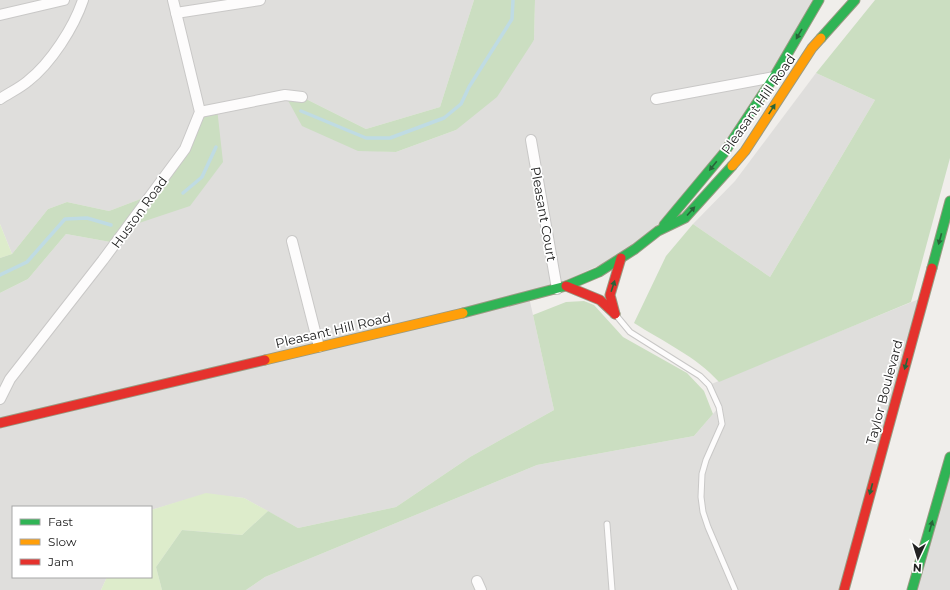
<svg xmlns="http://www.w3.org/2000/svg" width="950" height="590" font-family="Montserrat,sans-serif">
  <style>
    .residential { fill: #dfdedc }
    .grass { fill: #ddeccb }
    .forest { fill: #cbdec1 }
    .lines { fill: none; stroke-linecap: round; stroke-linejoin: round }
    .stream { stroke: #bfdbe3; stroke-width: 3.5 }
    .lane-casing { stroke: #c9c8c7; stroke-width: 7 }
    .street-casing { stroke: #c9c8c7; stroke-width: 12 }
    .fast-casing { stroke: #999a82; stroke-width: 11 }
    .slow-casing { stroke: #999a82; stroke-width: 11 }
    .jam-casing { stroke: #999a82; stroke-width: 11 }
    .lane { stroke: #fdfcfc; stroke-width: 5 }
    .street { stroke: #fdfcfc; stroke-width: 10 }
    .fast { stroke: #30b455; stroke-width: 9 }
    .slow { stroke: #ff9f0a; stroke-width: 9 }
    .jam { stroke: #e5322d; stroke-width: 9 }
    .oneway { fill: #286439 }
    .labels { text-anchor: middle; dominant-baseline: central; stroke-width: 3.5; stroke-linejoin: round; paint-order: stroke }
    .street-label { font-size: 13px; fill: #222; stroke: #fff }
  </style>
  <rect width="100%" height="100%" fill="#f0eeeb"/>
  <g class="residential">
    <path d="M 0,0 L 474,0 L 440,107 L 366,129 L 302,97 L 358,150 L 396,152 L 456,130 L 534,40 L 535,0 L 819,0 L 724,153 L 635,249 L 529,297 L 554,410 L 470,457 L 396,507 L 298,528 L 244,498 L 206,494 L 151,510 L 151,507 L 13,507 L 13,577 L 107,577 L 101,590 L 0,590 L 0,293 L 28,279 L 66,234 L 116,243 L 185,149 L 151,195 L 109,211 L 67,202 L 48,209 L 12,254 L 0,224 Z"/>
    <path d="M 816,73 L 875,100 L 770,277 L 693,224 L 735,181 Z"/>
    <path d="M 924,297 L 844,590 L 246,590 L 265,577 L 537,465 L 694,436 L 719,407 L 709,385 Z"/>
    <path d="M 950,462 L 950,590 L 915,590 Z"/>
  </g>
  <g class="grass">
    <path d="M 0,224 L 12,254 L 0,258 Z"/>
    <path d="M 206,493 L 244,498 L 268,511 L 242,535 L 182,530 L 156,567 L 162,590 L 101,590 L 107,577 L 151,577 L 151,510 Z"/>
  </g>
  <g class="forest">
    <path d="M 474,0 L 535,0 L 534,40 L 497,97 L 456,130 L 396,152 L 358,151 L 302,126 L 285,95 L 302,97 L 366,129 L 440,107 Z"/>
    <path d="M 875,0 L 950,0 L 950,158 L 911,302 L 719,382 C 697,357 662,341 634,323 L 666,256 L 693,224 L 770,277 L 875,100 L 816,73 Z"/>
    <path d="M 217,108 L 223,162 L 190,206 L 127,227 L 116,243 L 66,234 L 28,279 L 0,293 L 0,258 L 12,254 L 48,209 L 67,202 L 109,211 L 151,195 L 185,149 L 200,112 Z"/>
    <path d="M 584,301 L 594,305 L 623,337 L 687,373 L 704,391 L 713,414 L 694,436 L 537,465 L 265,577 L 246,590 L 162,590 L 156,567 L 182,530 L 242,535 L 268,511 L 298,528 L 396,507 L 470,457 L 554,410 L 533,315 L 566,302 Z"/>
  </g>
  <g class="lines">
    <g class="stream">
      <path d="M 301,111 L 366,138 L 390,138 L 444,118 L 461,104 L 469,87 L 512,19 L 513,0"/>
      <path d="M 183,193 L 202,177 L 216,147"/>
      <path d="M 0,275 L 27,262 L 65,219 L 87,218 L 111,225"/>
    </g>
    <defs>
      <g id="lane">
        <path d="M 615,314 L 630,332 L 700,376 L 709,385 L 719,407 L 722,424 L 706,460 L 702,474 L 701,497 L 703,512 L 708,527 L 735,590"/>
        <path d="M 607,524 L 612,590"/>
      </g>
      <g id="street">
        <path d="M 176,13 L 260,0"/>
        <path d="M 0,15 L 64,0"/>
        <path d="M 0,99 C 9,93 20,88 28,81 C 51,63 74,27 83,0"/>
        <path d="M 656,99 L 774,77"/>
        <path d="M 200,112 L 285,95 L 302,97"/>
        <path d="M 531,140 L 557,289"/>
        <path d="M 292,241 L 319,347"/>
        <path d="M 0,399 L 10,379 L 103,260 L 185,149 L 200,112 L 173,0"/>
        <path d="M 477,581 L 481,590"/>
      </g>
      <g id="fast">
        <path d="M 821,38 L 855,0"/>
        <path d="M 664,225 L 724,153 L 774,77 L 819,0"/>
        <path d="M 932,268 L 950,201"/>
        <path d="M 463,313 L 566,286 L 599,272 L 635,249 L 658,231 L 685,218 L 732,166"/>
        <path d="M 912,590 L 950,457"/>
      </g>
      <g id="slow">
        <path d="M 732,166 L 745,151 L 812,48 L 821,38"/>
        <path d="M 265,360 L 463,313"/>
      </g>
      <g id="jam">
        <path d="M 566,286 L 600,300 L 615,314"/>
        <path d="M 615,314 L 610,295 L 621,258"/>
        <path d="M 0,423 L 265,360"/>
        <path d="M 844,590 L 932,268"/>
      </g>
    </defs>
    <use href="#lane" class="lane-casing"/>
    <use href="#street" class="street-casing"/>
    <use href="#fast" class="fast-casing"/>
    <use href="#slow" class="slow-casing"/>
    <use href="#jam" class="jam-casing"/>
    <use href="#lane" class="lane"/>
    <use href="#street" class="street"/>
    <use href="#fast" class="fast"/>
    <use href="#slow" class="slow"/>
    <use href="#jam" class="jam"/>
  </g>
  <defs><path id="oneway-solid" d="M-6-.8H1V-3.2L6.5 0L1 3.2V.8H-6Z"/></defs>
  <g class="oneway">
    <use href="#oneway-solid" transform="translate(799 34) rotate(120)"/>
    <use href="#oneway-solid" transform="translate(772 109) rotate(-57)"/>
    <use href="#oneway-solid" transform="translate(713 166) rotate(129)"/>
    <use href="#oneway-solid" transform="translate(691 211) rotate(-48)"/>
    <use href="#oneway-solid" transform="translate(940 239) rotate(105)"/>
    <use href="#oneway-solid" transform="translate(613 286) rotate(-72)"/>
    <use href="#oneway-solid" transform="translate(906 364) rotate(105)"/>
    <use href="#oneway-solid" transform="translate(871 489) rotate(105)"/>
    <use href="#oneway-solid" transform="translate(931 526) rotate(-74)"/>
  </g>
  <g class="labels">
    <g class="street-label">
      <text transform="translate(758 104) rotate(-55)">Pleasant Hill Road</text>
      <text transform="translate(139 212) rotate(-54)">Huston Road</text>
      <text transform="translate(544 214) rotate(80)">Pleasant Court</text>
      <text transform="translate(333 330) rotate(-13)">Pleasant Hill Road</text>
      <text transform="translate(884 392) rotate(-75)">Taylor Boulevard</text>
    </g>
  </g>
  <rect x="12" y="506" width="140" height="72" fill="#ffffff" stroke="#a7a7a7"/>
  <rect x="20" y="519" width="20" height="6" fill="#30b455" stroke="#a7a7a7"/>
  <text x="48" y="526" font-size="12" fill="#222222">Fast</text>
  <rect x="20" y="539" width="20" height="6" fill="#ff9f0a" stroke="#a7a7a7"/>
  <text x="48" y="546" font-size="12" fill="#222222">Slow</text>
  <rect x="20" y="559" width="20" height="6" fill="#e5322d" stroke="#a7a7a7"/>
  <text x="48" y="566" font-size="12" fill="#222222">Jam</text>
  <g transform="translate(918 558) rotate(184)" stroke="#ffffff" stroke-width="3" paint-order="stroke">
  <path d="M0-3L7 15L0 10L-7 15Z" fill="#222222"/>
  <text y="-6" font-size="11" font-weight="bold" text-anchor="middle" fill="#222222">N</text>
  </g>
</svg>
